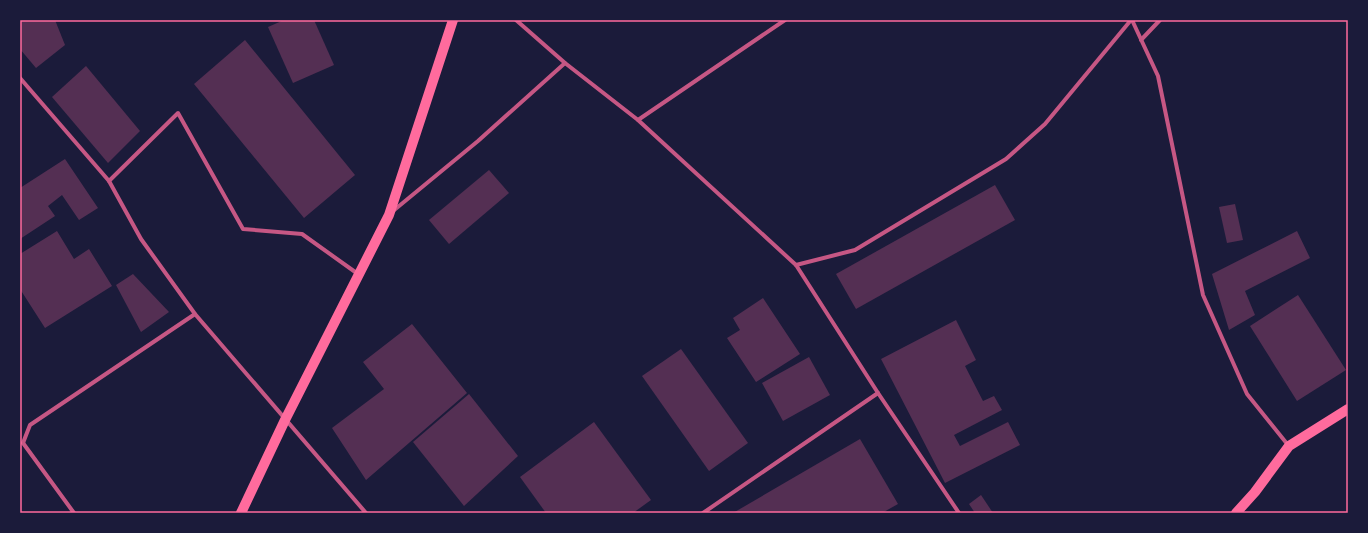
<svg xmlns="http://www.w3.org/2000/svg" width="1368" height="533" font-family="Georgia,serif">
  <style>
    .building { fill: #542f53 }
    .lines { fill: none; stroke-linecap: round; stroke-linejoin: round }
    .minor { stroke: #c65784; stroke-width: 4 }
    .primary { stroke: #ff6b9d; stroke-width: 10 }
    .neatline { fill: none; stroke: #ff6b9d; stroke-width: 1.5 }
  </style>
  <rect width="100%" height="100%" fill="#1b1b3a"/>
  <g class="building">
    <path d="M 20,20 L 55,20 L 65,45 L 36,68 L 20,49 Z"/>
    <path d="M 284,20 L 314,20 L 334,65 L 293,83 L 268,27 Z"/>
    <path d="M 245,40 L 355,175 L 304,218 L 194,84 Z"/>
    <path d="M 86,66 L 140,131 L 108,163 L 52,97 Z"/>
    <path d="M 65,159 L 98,208 L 79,220 L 62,195 L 48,206 L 55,216 L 20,239 L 20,188 Z"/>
    <path d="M 489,170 L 509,193 L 449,244 L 429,220 Z"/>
    <path d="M 995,185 L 1015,220 L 856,309 L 836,274 Z"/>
    <path d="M 1235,204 L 1243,240 L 1227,243 L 1219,207 Z"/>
    <path d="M 57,231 L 74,259 L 89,249 L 112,286 L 45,328 L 20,289 L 20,254 Z"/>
    <path d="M 1297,231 L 1310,258 L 1245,291 L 1255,315 L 1229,330 L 1212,274 Z"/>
    <path d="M 133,274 L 169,312 L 141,332 L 116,285 Z"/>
    <path d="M 1298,295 L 1346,370 L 1297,401 L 1250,326 Z"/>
    <path d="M 763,298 L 800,354 L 756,382 L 727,338 L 740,330 L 733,318 Z"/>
    <path d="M 956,320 L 976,360 L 965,366 L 983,401 L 994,396 L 1002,410 L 954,435 L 960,446 L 1008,422 L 1020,445 L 945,483 L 881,359 Z"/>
    <path d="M 412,324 L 467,393 L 366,480 L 332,428 L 384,389 L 363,362 Z"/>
    <path d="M 681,349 L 748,443 L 709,471 L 642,376 Z"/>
    <path d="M 809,357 L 830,395 L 783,421 L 762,383 Z"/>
    <path d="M 469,394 L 518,456 L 464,506 L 413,442 Z"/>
    <path d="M 594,422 L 651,500 L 633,513 L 546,513 L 520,477 Z"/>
    <path d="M 860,439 L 898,504 L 882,513 L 733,513 Z"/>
    <path d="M 981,495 L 993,513 L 975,513 L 969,504 Z"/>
  </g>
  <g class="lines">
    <g class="minor">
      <path d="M 516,20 L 565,63 L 638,120 L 796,265 L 878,393 L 959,513"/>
      <path d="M 1132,20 L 1158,76 L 1203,295 L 1247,394 L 1288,445"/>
      <path d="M 1141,40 L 1160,20"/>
      <path d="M 20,78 L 109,181 L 141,239 L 195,314 L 366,513"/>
      <path d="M 638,120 L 785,20"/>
      <path d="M 109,181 L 178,113 L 243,229 L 302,234 L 358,274"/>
      <path d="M 393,211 L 478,141 L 565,63"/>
      <path d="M 796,265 L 855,250 L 1006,159 L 1045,124 L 1131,20"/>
      <path d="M 23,443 L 30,425 L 195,314"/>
      <path d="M 23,443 L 74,513"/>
      <path d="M 703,513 L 878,393"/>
    </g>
    <g class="primary">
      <path d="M 241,513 L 285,420 L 389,215 L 453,20"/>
      <path d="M 1236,513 L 1255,492 L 1289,446 L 1348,409"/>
    </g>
  </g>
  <rect width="1368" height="533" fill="none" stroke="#1b1b3a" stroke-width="42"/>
  <rect x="21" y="21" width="1326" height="491" class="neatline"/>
</svg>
